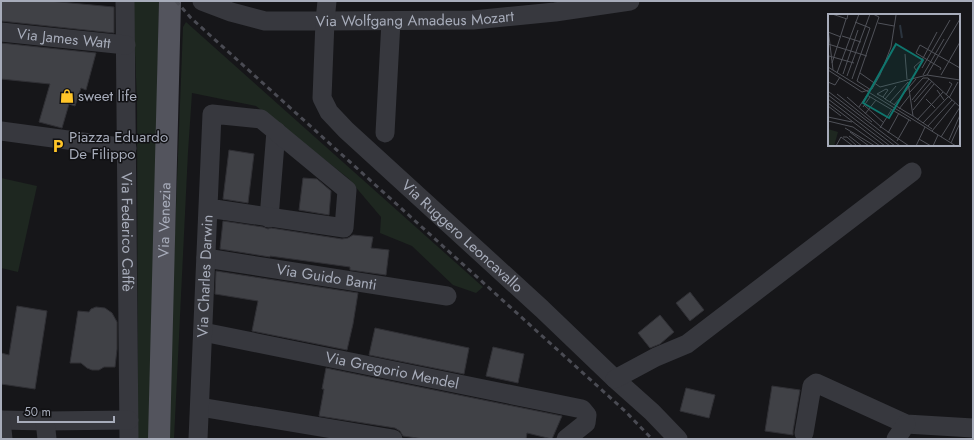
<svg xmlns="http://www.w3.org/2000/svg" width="974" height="440" font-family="Jost,sans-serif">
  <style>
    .green { fill: #1e2720 }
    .building { fill: #404146; stroke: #303035 }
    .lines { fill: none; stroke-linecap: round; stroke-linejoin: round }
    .minor { stroke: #37383e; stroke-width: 19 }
    .major { stroke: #53545d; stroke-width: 22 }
    .rail { stroke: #4a4b53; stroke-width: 3; stroke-dasharray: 5 4; stroke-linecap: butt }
    .labels { text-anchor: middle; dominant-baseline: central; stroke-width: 3; stroke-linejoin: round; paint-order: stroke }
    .street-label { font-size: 15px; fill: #a7acba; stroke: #111114 }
    .poi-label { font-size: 15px; fill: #a7acba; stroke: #111114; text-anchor: start }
    .inset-river { fill: none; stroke: #2b343e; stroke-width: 2 }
    .inset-road { fill: none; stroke: #505259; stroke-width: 1 }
    .view { fill: #0f766e; fill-opacity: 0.15; stroke: #0f766e; stroke-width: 2 }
    .inset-edge { fill: none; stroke: #a7acba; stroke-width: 2 }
  </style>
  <rect width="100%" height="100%" fill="#161619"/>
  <g class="green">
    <path d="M 133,1 L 159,1 L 151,439 L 138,439 L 137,103 Z"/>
    <path d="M 186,22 L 483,287 L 476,293 L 453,285 L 412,246 L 380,233 L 381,217 L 348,178 L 256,106 L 192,93 L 188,152 L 174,439 L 167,439 L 183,27 Z"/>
    <path d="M 1,178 L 37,186 L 18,272 L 1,268 Z"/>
  </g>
  <g class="building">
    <path d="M 1,1 L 49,1 L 114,7 L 114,33 L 1,21 Z"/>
    <path d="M 1,43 L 96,53 L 86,90 L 81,88 L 75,106 L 69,104 L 62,128 L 39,122 L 50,84 L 1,79 Z"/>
    <path d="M 229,150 L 254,154 L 248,203 L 223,199 Z"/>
    <path d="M 303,178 L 317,179 L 331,191 L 329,215 L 299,210 Z"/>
    <path d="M 223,221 L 263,227 L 268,229 L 271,228 L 342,239 L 348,238 L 353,235 L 373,237 L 371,248 L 389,250 L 386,275 L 350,270 L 350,267 L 270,256 L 270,257 L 220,249 Z"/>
    <path d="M 216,271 L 358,293 L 353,324 L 347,350 L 252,331 L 258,301 L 215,294 Z"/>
    <path d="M 690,292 L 704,310 L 690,321 L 676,303 Z"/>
    <path d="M 17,306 L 47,311 L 35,389 L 1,384 L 1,353 L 9,355 Z"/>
    <path d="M 96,307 L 105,308 L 112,313 L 117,322 L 117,349 L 115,367 L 104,367 L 99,370 L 92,370 L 87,368 L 81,363 L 70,363 L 78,311 L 89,312 L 91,309 Z"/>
    <path d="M 660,315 L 674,332 L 660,344 L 650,348 L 638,333 Z"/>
    <path d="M 375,328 L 469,348 L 464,374 L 369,355 Z"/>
    <path d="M 493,347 L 524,354 L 518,383 L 486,376 Z"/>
    <path d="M 326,368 L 562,416 L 552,439 L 527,433 L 526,439 L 424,439 L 403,436 L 400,431 L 395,428 L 319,416 L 324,389 L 322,389 Z"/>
    <path d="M 772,386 L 800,390 L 793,431 L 793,435 L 765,431 Z"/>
    <path d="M 686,388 L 715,395 L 709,418 L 680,411 Z"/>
  </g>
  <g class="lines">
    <g class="minor">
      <path id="s1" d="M 125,1 L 129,439"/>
      <path id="s2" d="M 202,1 L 231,12 L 265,21 L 325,21 L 473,20 L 555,12 L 630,1"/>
      <path id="s3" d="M 327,1 L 325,21 L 322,98 L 329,112 L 346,130 L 542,309 L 615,379 L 652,412 L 678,439"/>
      <path id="s4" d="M 1,32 L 126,45"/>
      <path d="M 1,131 L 127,148"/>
      <path d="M 385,133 L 391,21"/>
      <path d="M 269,218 L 276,131"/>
      <path id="s5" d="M 206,258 L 447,296"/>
      <path id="s6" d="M 203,332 L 582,409 L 587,415 L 586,423 L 566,439"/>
      <path d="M 615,379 L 656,357 L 687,344 L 912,172"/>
      <path d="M 200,407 L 393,439"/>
      <path d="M 1,420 L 45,421 L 129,420"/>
      <path d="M 1,420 L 3,439"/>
      <path d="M 45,421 L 47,439"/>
      <path d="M 804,433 L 812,386 L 816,383 L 906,424 L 973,428"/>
      <path id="s7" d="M 198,439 C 203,331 207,222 212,114 L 261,119 L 347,190 L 344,228 L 208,208"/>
      <path d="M 896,439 L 906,424"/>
    </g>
    <path class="major" id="s8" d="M 159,439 L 170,1"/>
    <path class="rail" d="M 176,1 L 191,18 L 625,411 L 652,439"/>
  </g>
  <defs>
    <symbol id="shop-bare" viewBox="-9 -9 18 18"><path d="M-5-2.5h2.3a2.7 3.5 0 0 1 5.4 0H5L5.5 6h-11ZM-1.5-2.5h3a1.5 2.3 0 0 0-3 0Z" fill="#ffc528" stroke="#111114" stroke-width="2.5" paint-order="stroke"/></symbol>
    <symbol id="parking-bare" viewBox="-9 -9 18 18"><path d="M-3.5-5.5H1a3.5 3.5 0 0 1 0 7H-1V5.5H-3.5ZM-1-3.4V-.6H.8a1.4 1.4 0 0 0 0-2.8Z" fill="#ffc528" stroke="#111114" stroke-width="2.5" paint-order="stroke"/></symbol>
  </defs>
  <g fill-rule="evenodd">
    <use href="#shop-bare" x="57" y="86" width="20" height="20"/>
    <use href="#parking-bare" x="48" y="136" width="20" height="20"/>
  </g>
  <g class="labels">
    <g class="street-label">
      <text stroke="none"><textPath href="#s2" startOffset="216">Via Wolfgang Amadeus Mozart</textPath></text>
      <text stroke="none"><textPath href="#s4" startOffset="63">Via James Watt</textPath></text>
      <text stroke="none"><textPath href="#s8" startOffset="219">Via Venezia</textPath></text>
      <text stroke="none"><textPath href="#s1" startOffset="231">Via Federico Caffè</textPath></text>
      <text stroke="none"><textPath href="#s3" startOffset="295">Via Ruggero Leoncavallo</textPath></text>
      <text stroke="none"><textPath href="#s7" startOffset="163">Via Charles Darwin</textPath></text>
      <text stroke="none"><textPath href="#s5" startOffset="122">Via Guido Banti</textPath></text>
      <text stroke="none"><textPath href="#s6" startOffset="193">Via Gregorio Mendel</textPath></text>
    </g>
    <g class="poi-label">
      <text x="78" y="96">sweet life</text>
      <text x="69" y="137">Piazza Eduardo<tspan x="69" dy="17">De Filippo</tspan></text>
    </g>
  </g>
  <g transform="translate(828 14)">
    <rect width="132" height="132" fill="#161619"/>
    <path d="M 0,115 L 10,118 L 6,132 L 0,132 Z" fill="#1e2720"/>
    <path class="inset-river" d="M 72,11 L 74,24"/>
    <path class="inset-road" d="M 4,0 L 19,5 L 20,0M 50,9 L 66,12M 0,14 L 5,56M 0,18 L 13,23M 14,22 L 33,28M 0,30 L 39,42M 77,40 L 79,65M 4,49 L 18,5M 0,53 L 1,42 L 26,49M 0,53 L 128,132M 94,54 L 122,6M 0,56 L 34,78 L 44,75 L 52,61 L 63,33 L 68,1M 88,56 L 86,53 L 94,46 L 109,18M 112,56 L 113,54 L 88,39 L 92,31 L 132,54M 9,59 L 31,0M 32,59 L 52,73 L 99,61 L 132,66M 15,60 L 30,16M 95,61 L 116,25M 99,61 L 132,5M 113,61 L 132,28M 19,62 L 42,0M 24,65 L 42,14 L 27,8M 29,67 L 51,3 L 45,0M 29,67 L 43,76M 0,68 L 7,71 L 12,63M 109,76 L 116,86M 1,78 L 72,132M 82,78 L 95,64 L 100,64 L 132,93M 9,80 L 44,108M 0,81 L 67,132M 118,81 L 124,70 L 121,68M 19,83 L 53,113 L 81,132M 55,83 L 60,76 L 58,75 L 49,80 L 55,83 L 57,85 L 78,98 L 85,102 L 104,115M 121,84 L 130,68M 0,85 L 62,132M 57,85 L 68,72M 98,85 L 107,94M 84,86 L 101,65M 62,88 L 80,68 L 85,102M 86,88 L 104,67M 0,89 L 57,132M 36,91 L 56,109M 66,91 L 88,65M 0,92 L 13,102M 31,93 L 39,81 L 83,107M 35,93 L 42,83M 71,95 L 82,81M 85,96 L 106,70M 37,100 L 48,86M 0,103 L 24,108M 89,106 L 115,78M 0,107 L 25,113 L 52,132M 95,109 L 120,83M 100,112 L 124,86M 17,114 L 47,132M 52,114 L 64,95M 104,117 L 127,89M 22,118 L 41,132M 60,119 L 71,99M 21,122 L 34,132M 15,123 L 19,123 L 29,132M 113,123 L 132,93M 91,125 L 103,132M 121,126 L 132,101M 69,127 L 81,106M 123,129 L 132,109M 8,132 L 13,123 L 25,132M 88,132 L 97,113M 105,132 L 110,121"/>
    <path class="view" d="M 68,30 L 95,46 L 61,104 L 35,89 Z"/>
    <rect width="132" height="132" class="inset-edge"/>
  </g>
  <rect width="974" height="440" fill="none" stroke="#a7acba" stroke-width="4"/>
  <path d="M18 416v6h96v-6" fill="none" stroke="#a7acba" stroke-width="2"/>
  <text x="24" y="416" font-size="12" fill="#a7acba" stroke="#111114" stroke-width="3" paint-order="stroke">50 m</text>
</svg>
